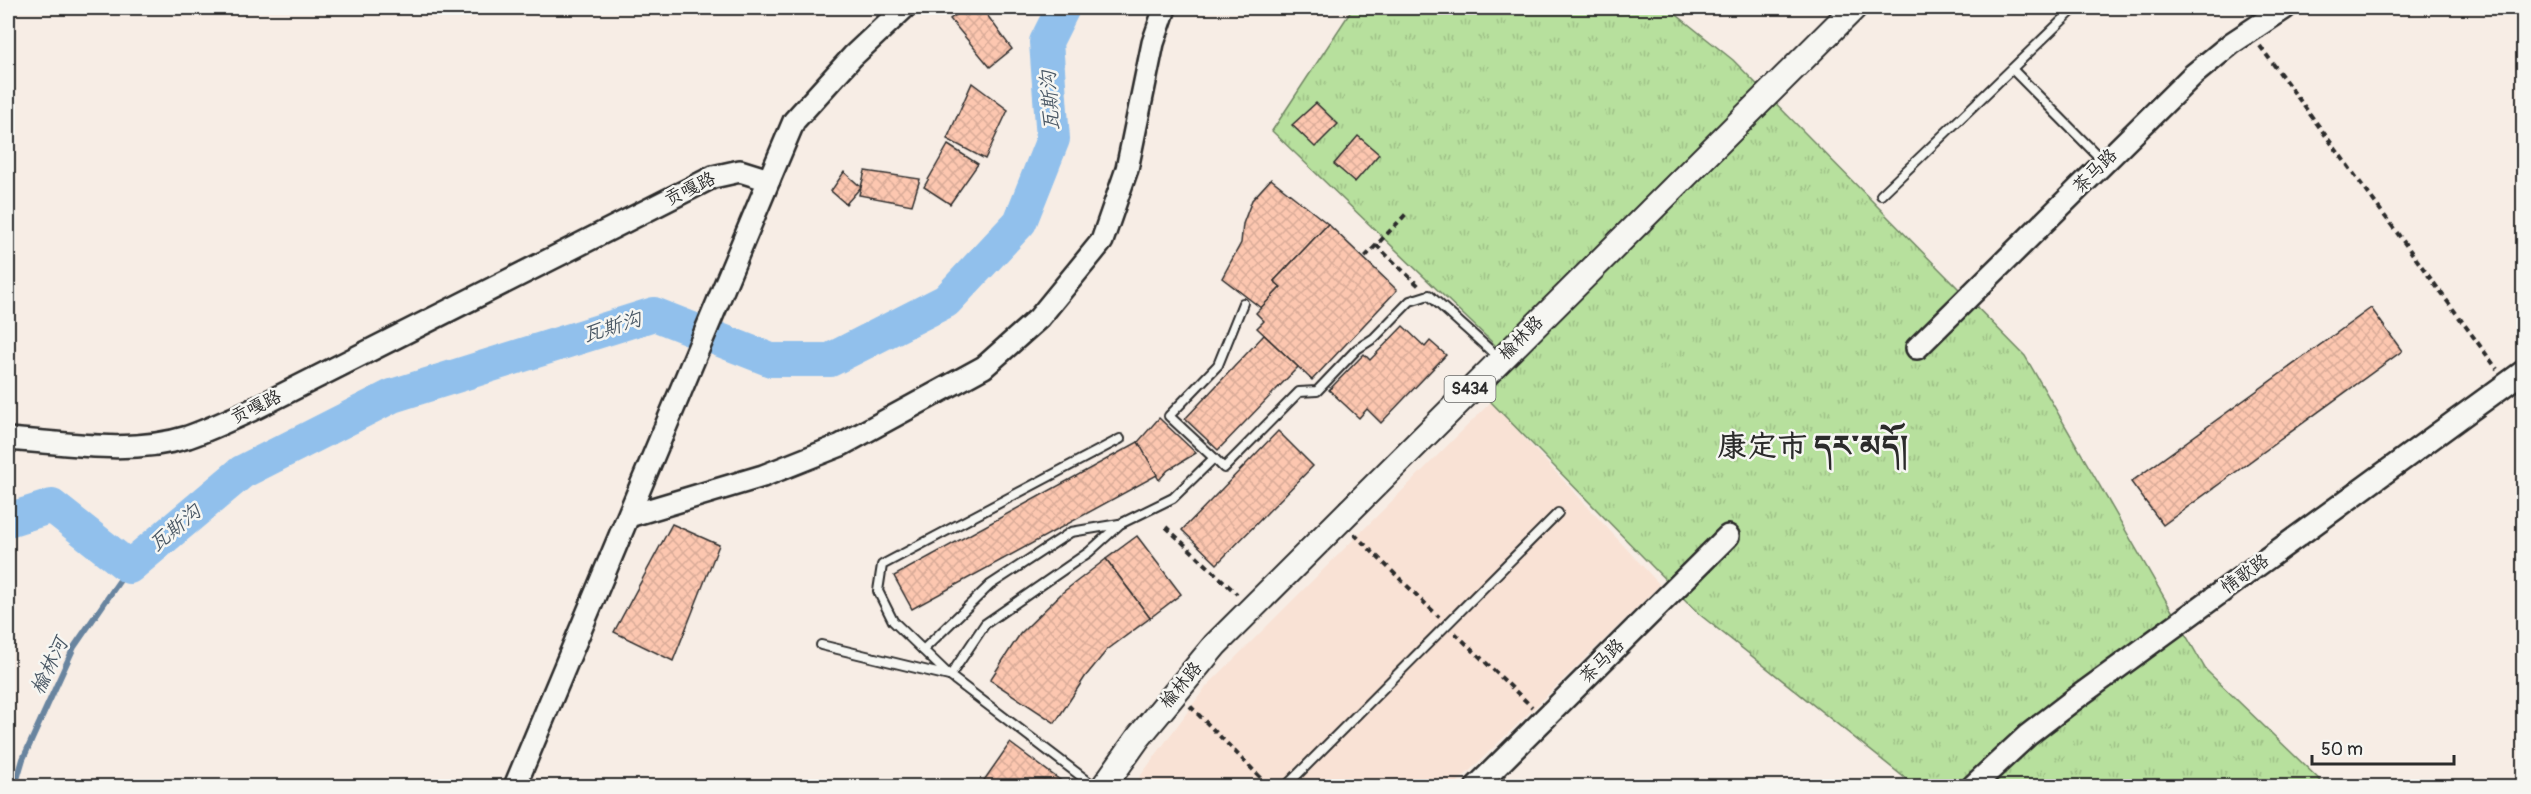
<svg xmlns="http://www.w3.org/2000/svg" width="2531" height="794" font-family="Pangolin,'LXGW WenKai TC','Noto Serif Tibetan',sans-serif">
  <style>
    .built { fill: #f9e2d5 }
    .grass { fill: url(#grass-tufts); stroke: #718664; stroke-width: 1.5 }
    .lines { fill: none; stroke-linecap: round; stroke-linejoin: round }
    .stream { stroke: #68849f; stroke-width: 6 }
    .river { stroke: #91c0ec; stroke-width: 34 }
    .building { fill: url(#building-cross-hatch); stroke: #2b2b2b; stroke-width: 1.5 }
    .lane-casing { stroke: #2b2b2b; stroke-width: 12 }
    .secondary-casing { stroke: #2b2b2b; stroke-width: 26 }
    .primary-casing { stroke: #2b2b2b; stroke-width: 28 }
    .path { stroke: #2b2b2b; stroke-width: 4; stroke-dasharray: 6 4.5; stroke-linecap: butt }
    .lane { stroke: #f6f6f2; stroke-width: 8 }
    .secondary { stroke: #f6f6f2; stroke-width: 21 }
    .primary { stroke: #f6f6f2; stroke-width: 24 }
    .labels { text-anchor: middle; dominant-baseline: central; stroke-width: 5; stroke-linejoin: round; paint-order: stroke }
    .shield { fill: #f6f6f2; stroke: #686867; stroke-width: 1.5 }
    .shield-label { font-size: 16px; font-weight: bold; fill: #2b2b2b }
    .street-label { font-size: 18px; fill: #2b2b2b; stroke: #f6f6f2 }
    .water-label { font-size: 20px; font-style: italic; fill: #4a5865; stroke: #f6f6f2 }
    .town-label { font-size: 30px; font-weight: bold; fill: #2b2b2b; stroke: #f6f6f2 }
  </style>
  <defs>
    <pattern id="grass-tufts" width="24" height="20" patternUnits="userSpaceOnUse" patternTransform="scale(1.5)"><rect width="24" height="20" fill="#b7e09d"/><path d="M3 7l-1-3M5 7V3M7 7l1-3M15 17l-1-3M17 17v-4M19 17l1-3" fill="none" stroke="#9ec087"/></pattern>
    <pattern id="building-cross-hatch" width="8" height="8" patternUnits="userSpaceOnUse" patternTransform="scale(1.5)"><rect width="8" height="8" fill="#fdc7b0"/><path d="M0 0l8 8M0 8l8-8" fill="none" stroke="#d9ab98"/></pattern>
  </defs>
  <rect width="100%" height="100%" fill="#f7ede5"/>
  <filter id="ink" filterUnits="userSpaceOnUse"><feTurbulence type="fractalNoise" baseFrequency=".0167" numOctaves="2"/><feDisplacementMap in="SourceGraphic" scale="12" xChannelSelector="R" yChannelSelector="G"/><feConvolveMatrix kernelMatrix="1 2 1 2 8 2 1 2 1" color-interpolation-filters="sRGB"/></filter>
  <g filter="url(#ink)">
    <path class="built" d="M 1491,402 L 1660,585 L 1454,786 L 1133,786 L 1205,688 Z"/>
    <path class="grass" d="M 1353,8 L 1668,8 L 1733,60 L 2025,356 L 2206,670 L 2326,786 L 1915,786 L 1699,614 L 1491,402 L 1496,346 L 1272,131 Z"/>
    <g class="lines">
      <path class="stream" d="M 15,786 L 23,759 L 74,647 L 129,567"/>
      <path class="river" d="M 8,520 L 52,506 L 129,567 L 242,472 L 392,396 L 654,314 L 771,360 L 830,360 L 946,301 L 1020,222 L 1053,139 L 1046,42 L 1063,8"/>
    </g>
    <g class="building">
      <path d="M 966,8 L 982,8 L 1012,49 L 990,67 L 950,19 Z"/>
      <path d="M 972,83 L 1008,110 L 985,159 L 947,139 Z"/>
      <path d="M 1316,103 L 1338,124 L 1315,147 L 1292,125 Z"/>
      <path d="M 1358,136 L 1379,154 L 1355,182 L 1334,164 Z"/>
      <path d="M 948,145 L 978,164 L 950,204 L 924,187 Z"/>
      <path d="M 865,171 L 920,179 L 912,205 L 859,195 Z"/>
      <path d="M 844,172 L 861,187 L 846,204 L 831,191 Z"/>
      <path d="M 1271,179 L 1328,224 L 1274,281 L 1281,287 L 1261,308 L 1222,278 L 1241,243 L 1243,224 L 1252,200 Z"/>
      <path d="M 1328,224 L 1397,290 L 1312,380 L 1257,328 L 1264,321 L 1256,313 L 1281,287 L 1274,281 Z"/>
      <path d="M 2371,308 L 2402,351 L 2163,525 L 2131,482 Z"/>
      <path d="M 1403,326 L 1425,347 L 1430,341 L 1446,355 L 1381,423 L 1367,409 L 1359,418 L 1329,390 L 1364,354 L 1370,360 Z"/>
      <path d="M 1264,335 L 1298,367 L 1218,450 L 1185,419 Z"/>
      <path d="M 1159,418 L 1196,453 L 1168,470 L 1159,480 L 1138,442 Z"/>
      <path d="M 1278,431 L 1313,466 L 1217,564 L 1182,530 Z"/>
      <path d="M 1138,442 L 1157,475 L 912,609 L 894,576 Z"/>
      <path d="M 672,524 L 719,545 L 673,661 L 614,632 Z"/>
      <path d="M 1137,536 L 1181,594 L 1150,618 L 1106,559 Z"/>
      <path d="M 1106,559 L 1150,618 L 1107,650 L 1085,677 L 1055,723 L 990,680 L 1020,634 L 1063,592 Z"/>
      <path d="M 1010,743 L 1068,786 L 980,786 Z"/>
    </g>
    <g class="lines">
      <defs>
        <g id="lane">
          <path d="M 2012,69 L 2103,161"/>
          <path d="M 1881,195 L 2075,8"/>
          <path d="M 1214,458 L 1169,416 L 1218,365 L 1243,303"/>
          <path d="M 821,645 L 949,676"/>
          <path d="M 923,650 L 990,585 L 1071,532 L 1119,524"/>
          <path d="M 950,676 L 893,621 L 878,591 L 882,565 L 1120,439"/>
          <path d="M 1094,786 L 950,676 L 985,624 L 1089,552 L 1120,524 L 1173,498 L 1214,458 L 1224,468 L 1299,392 L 1317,391 L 1357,349 L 1374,338 L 1410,301 L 1429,295 L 1499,358"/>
          <path d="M 1286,786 L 1558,513"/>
        </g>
        <g id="secondary">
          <path d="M 769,180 L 794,121 L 853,56 L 904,8"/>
          <path d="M 1917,348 L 2193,75 L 2232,43 L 2285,8"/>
          <path d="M 8,439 C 66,443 131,455 188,437 C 211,429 234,418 256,408 L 713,177 L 740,171 L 769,180 L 515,786"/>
          <path d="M 629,516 L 763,476 L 841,445 L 984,367 L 1039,318 L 1102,241 L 1127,169 L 1153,43 L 1165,8"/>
          <path d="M 1477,786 L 1728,536"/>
          <path d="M 1973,786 L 2028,735 L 2072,701 L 2524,371"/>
        </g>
        <path id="primary" d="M 1104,786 L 1138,738 L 1215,645 L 1854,8"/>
      </defs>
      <use href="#lane" class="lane-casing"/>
      <use href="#secondary" class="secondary-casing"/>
      <use href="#primary" class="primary-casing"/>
      <g class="path">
        <path d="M 2260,46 L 2497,369"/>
        <path d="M 1376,245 L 1420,287"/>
        <path d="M 1365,257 L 1407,213"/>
        <path d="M 1166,527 L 1237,594"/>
        <path d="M 1354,534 L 1439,617"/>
        <path d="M 1455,633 L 1532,707"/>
        <path d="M 1190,706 L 1269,786"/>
      </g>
      <use href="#lane" class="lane"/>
      <use href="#secondary" class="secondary"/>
      <use href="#primary" class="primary"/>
    </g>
  </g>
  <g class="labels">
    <rect class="shield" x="1444.5" y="376" width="51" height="26" rx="4.5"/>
    <g class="shield-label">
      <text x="1470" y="389">S434</text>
    </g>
    <g class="street-label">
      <text transform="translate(2095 171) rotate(-45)">茶马路</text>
      <text transform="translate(690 189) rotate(-26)">贡嘎路</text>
      <text transform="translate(1521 338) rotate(-45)">榆林路</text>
      <text transform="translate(256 407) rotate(-26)">贡嘎路</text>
      <text transform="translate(2245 574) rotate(-36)">情歌路</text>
      <text transform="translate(1602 661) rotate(-45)">茶马路</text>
      <text transform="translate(1181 685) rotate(-50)">榆林路</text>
    </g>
    <g class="water-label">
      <text transform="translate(1050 101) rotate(-94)">瓦斯沟</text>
      <text transform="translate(612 327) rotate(-17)">瓦斯沟</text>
      <text transform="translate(175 528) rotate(-40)">瓦斯沟</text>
      <text transform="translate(49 666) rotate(-64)">榆林河</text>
    </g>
    <g class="town-label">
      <text x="1813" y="446">康定市 དར་མདོ།</text>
    </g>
  </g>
  <rect width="2531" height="794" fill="none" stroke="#f6f6f2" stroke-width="30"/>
  <rect x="15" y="15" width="2501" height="764" fill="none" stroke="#2b2b2b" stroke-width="2" filter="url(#ink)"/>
  <path d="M2312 755v9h142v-9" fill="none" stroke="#2b2b2b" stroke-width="3"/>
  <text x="2321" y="755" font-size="18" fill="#2b2b2b" stroke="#f6f6f2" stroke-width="4.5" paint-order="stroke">50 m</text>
</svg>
